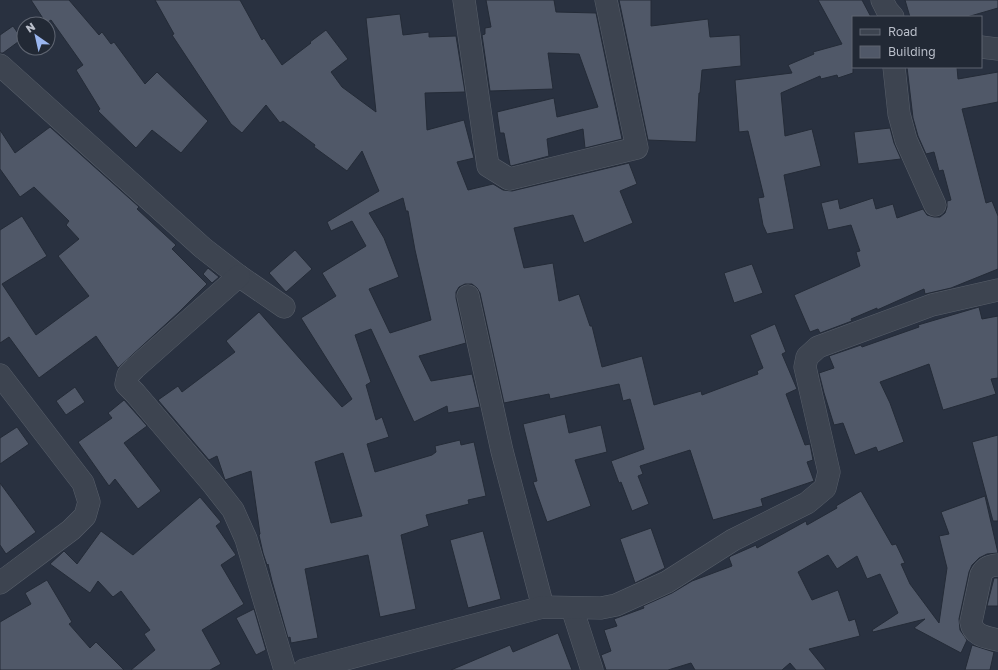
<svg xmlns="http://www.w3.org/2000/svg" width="998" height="670" font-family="'Golos Text',sans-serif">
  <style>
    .building { fill: #505868; stroke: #242b37; fill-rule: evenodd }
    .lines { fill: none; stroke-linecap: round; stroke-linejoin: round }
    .minor-casing { stroke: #585f6a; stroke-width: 23 }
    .minor { stroke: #3d4450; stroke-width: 22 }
  </style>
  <rect width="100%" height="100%" fill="#293140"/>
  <g class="building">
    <path d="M 31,0 L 69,0 L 99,35 L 102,32 L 111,44 L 114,42 L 145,84 L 157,72 L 208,121 L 181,153 L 152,130 L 136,148 L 98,111 L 100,109 L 76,70 L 83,65 L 51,20 L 46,23 Z"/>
    <path d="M 155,0 L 240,0 L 262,40 L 264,38 L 282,65 L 311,43 L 310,42 L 326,30 L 348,59 L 331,72 L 342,87 L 376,112 L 366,18 L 400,14 L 403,35 L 429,32 L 429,37 L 456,36 L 465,92 L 425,93 L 427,130 L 464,120 L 474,158 L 457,162 L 468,190 L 493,184 L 503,190 L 512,191 L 629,163 L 637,184 L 620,191 L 633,223 L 584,243 L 573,215 L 514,228 L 524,268 L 553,263 L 559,301 L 579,294 L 590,326 L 592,326 L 602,367 L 642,356 L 654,405 L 701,391 L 702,395 L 758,374 L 757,371 L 763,368 L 750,335 L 775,324 L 786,352 L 782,354 L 797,389 L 786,394 L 805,445 L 810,444 L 813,460 L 807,462 L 814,481 L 761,499 L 763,506 L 713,520 L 690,450 L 640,466 L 643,474 L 638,476 L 649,504 L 632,511 L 621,482 L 619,483 L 611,461 L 644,449 L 630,399 L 623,401 L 619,384 L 550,399 L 549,394 L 504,403 L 480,293 L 477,288 L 472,284 L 465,284 L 459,287 L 456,292 L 456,298 L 466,343 L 419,356 L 431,381 L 472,374 L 480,407 L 448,413 L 447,406 L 414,422 L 371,329 L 355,335 L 371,382 L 366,385 L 376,420 L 382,417 L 389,437 L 367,444 L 375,472 L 432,455 L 436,452 L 435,446 L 460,440 L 461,445 L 474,442 L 486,496 L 468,500 L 469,504 L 426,515 L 429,526 L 401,535 L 416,609 L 380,617 L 368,555 L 305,569 L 318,638 L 291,643 L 290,637 L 288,638 L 272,581 L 268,564 L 267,565 L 263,553 L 259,535 L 260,534 L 251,471 L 225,480 L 217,456 L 209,460 L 158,400 L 178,386 L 182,392 L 235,352 L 226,341 L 259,312 L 342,407 L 352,399 L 301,318 L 336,296 L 322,273 L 366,246 L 352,221 L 331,231 L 327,222 L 379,191 L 362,151 L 347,171 L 314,147 L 315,145 L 283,121 L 280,123 L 266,105 L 242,133 L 231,124 L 172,35 L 174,34 ZM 403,198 L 406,211 L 408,211 L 415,250 L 431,320 L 390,333 L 369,289 L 399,277 L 384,238 L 369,213 ZM 343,453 L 362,516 L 331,523 L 315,462 Z"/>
    <path d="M 486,0 L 554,0 L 556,12 L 596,13 L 622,139 L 585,148 L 583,129 L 547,139 L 549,156 L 511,166 L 510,165 L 504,133 L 500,133 L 497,112 L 554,98 L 557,117 L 598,107 L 579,54 L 548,53 L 553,89 L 490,91 L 482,35 L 485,34 L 485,28 L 491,27 Z"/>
    <path d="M 619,0 L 651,0 L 651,26 L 708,19 L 710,37 L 740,35 L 741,66 L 702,70 L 700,93 L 699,93 L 696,142 L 648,140 Z"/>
    <path d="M 818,0 L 862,0 L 871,17 L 853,17 L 853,73 L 838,78 L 837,75 L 821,79 L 820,76 L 781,93 L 785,136 L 812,129 L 821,166 L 784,175 L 794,229 L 767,234 L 763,225 L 758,198 L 764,197 L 748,131 L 739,132 L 735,80 L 792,73 L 788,65 L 814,54 L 813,52 L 842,44 Z"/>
    <path d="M 905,0 L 998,0 L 998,8 L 967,17 L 910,17 Z"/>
    <path d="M 13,26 L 22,39 L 3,53 L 0,53 L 0,35 Z"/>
    <path d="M 907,67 L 957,67 L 958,79 L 998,72 L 998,102 L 962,109 L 986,203 L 992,201 L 998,216 L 998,269 L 951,288 L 925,294 L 924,289 L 877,310 L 877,308 L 851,319 L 852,321 L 820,333 L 818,329 L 810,332 L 794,295 L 860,266 L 856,252 L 860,251 L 851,225 L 828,230 L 821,203 L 838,199 L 840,209 L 873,198 L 876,209 L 893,204 L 897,218 L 923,209 L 927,215 L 934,217 L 940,217 L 945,213 L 947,207 L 947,201 L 951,200 L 943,170 L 939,171 L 934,152 L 926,154 L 918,136 L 913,118 Z"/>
    <path d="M 50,127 L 139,207 L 137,209 L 176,245 L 172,249 L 207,284 L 179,312 L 118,368 L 96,336 L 39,378 L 9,337 L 0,343 L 0,230 L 22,216 L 47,256 L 2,284 L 36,335 L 89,296 L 58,256 L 79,239 L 66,225 L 69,221 L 34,187 L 20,197 L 0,169 L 0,130 L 15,153 Z"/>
    <path d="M 890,128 L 894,143 L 901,159 L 858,164 L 854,132 Z"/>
    <path d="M 295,250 L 312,269 L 286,292 L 269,273 Z"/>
    <path d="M 752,264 L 763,293 L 734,303 L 724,273 Z"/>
    <path d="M 208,268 L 219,277 L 212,283 L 203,274 Z"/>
    <path d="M 979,307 L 982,319 L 998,316 L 998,378 L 991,379 L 996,394 L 943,410 L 929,364 L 880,382 L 890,403 L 904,442 L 878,452 L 876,447 L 855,455 L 843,423 L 834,425 L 824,393 L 819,373 L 834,368 L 829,356 L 861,345 L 862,347 L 919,327 L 918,325 Z"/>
    <path d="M 75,387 L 85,402 L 66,415 L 56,401 Z"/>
    <path d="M 124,400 L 147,426 L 124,443 L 161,491 L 138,509 L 115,479 L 109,486 L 78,442 L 112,418 L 108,413 Z"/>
    <path d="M 565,414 L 569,433 L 601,425 L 607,452 L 575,460 L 591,506 L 547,522 L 533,482 L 537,481 L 523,424 Z"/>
    <path d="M 17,427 L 29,444 L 0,464 L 0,438 Z"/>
    <path d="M 998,435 L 998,521 L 993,521 L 972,442 Z"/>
    <path d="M 0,483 L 36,532 L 6,554 L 0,545 Z"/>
    <path d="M 861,491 L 892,545 L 896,544 L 905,563 L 901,564 L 910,584 L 939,623 L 947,568 L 939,536 L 949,534 L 941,512 L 985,496 L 998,553 L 987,554 L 979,558 L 972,565 L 969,572 L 959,619 L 960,630 L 967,640 L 961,653 L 914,628 L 925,619 L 873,632 L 872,630 L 898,613 L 880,574 L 867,579 L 857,556 L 837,569 L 828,555 L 798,572 L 812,600 L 838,590 L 849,621 L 855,619 L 860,636 L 809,649 L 826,670 L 796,670 L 790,663 L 782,670 L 695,670 L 691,663 L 668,670 L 606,670 L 601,655 L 611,651 L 604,630 L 617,626 L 614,619 L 644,608 L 643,606 L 672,593 L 692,581 L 732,566 L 729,558 L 731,556 L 756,545 L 757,548 L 806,521 L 807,525 L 837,508 L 836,506 Z"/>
    <path d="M 200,497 L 221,522 L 216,526 L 236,555 L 221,565 L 244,604 L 202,630 L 221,664 L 210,670 L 131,670 L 155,650 L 144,634 L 150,630 L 121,591 L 113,597 L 98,581 L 90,593 L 50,564 L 64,551 L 77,564 L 101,531 L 133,555 Z"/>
    <path d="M 651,528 L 665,568 L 635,583 L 620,539 Z"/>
    <path d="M 483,531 L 501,599 L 468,608 L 450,540 Z"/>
    <path d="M 994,578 L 998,578 L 998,606 L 987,606 Z"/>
    <path d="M 47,580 L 72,622 L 69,624 L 90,648 L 96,642 L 124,670 L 0,670 L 0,622 L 31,604 L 25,593 Z"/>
    <path d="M 254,609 L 266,650 L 256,655 L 236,618 Z"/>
    <path d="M 558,633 L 572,670 L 451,670 L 510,645 L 513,652 Z"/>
    <path d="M 972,645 L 994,652 L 990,670 L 965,670 Z"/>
  </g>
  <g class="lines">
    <defs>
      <g id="minor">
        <path d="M 464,0 L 488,166 L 509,179 L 637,148 L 606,0"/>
        <path d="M 882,0 L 887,10 L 893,17"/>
        <path d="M 981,47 L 998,49"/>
        <path d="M 0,65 L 203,248 L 239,276 L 284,307"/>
        <path d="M 894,67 L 899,114 L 906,140 L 935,205"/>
        <path d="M 239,276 L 135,368 L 128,375 L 126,384 L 135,393 L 211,482 L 233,510 L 246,539 L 285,670"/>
        <path d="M 468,296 L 502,451 L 543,607"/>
        <path d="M 0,375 L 83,483 L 89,502 L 85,516 L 71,530 L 0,583"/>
        <path d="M 998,565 C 989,566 985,567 981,575 L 971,622 C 973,636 986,637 998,640"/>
        <path d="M 572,608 L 592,670"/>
        <path d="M 304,670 L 543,607 L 601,608 L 616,605 L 667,582 L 733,540 L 807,503 L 825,488 L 829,472 L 805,367 L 807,357 L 818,347 L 932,305 L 998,290"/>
      </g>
    </defs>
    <use href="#minor" class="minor-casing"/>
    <use href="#minor" class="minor"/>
  </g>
  <rect x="852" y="16" width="130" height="52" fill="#222935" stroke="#5f6571"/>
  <rect x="860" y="29" width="20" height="6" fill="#3d4450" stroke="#5f6571"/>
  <text x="888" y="36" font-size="12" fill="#babfca">Road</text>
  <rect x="860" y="46" width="20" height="12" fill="#505868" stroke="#5f6571"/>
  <text x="888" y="56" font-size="12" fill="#babfca">Building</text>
  <g transform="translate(36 36) rotate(326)"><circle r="19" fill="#222935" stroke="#5f6571"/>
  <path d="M0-3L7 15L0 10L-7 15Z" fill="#9ab6ef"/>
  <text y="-6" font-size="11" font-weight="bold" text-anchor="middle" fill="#babfca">N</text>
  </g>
</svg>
